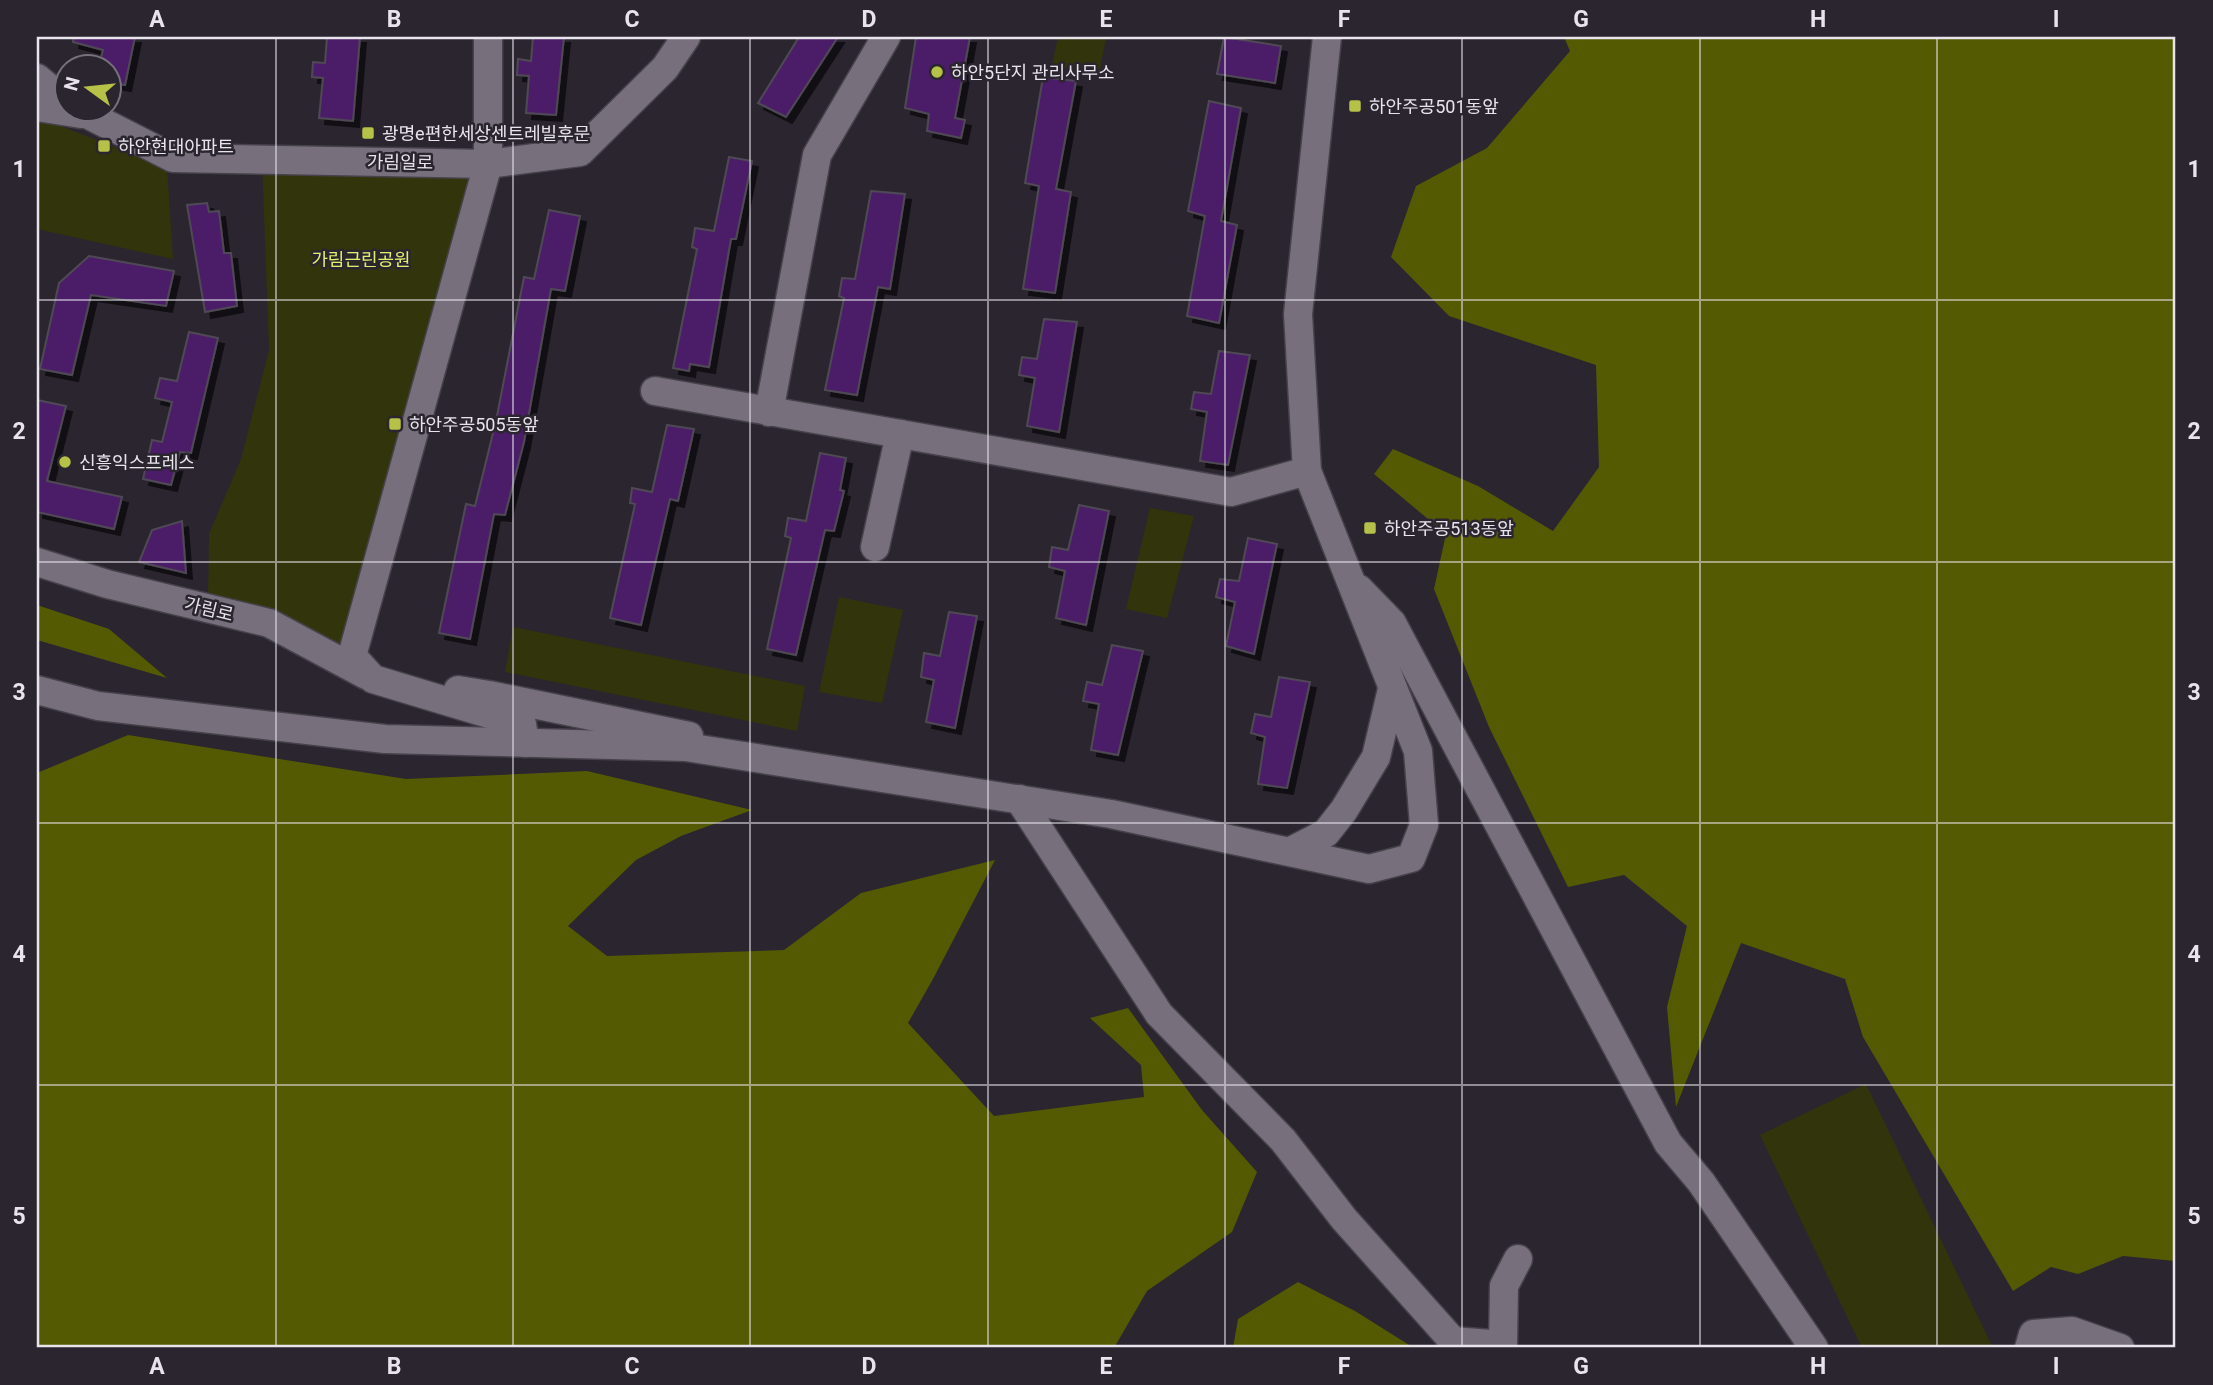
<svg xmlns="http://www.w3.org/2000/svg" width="2213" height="1385" font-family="Roboto,'Noto Sans KR',sans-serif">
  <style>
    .green { fill: #32350b }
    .forest { fill: #545a02 }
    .building { fill: #4c1f67; stroke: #4f4954; stroke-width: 2; filter: url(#shadow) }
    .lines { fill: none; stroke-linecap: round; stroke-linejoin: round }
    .minor-casing { stroke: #46414a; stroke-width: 31 }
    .minor { stroke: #77707c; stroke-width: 28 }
    .grid { fill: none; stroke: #e8e4eb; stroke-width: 2; stroke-opacity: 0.55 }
    .poi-dot { fill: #b6c148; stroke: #2a252f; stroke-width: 2.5 }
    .labels { text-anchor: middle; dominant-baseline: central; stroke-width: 5; stroke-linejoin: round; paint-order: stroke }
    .poi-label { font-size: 18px; fill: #e8e4eb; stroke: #2a252f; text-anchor: start }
    .street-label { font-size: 18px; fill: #e8e4eb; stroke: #2a252f }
    .park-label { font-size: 18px; fill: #e1ee6b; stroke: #2a252f }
    .neatline { fill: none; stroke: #e8e4eb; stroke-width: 2.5 }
    .grid-label { font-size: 23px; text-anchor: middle; font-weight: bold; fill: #e8e4eb }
  </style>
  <defs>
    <filter id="shadow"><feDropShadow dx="6" dy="6" stdDeviation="0" flood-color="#0009"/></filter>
  </defs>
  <rect width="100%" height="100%" fill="#2a252f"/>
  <g class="green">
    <path d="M 1058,37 L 1106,38 L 1099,74 L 1052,65 Z"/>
    <path d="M 37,117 L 167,167 L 173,259 L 37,229 Z"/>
    <path d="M 262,160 L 488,164 L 352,656 L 208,608 L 209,534 L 241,459 L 269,350 Z"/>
    <path d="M 1150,508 L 1194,516 L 1167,618 L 1126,609 Z"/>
    <path d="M 839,597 L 903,610 L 882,703 L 819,692 Z"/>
    <path d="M 513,627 L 805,686 L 797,731 L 505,672 Z"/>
    <path d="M 1866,1084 L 1993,1348 L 1862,1348 L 1760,1135 Z"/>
  </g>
  <g class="forest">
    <path d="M 1564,37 L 2176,37 L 2176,1264 L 2175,1261 L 2123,1256 L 2078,1274 L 2051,1267 L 2013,1291 L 1863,1037 L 1845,979 L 1741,943 L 1676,1107 L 1667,1007 L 1687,926 L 1624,875 L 1568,887 L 1489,727 L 1434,589 L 1446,534 L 1374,474 L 1393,449 L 1478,486 L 1553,531 L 1599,467 L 1596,365 L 1449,316 L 1391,257 L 1416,186 L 1487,148 L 1570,51 Z"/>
    <path d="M 37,605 L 109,629 L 167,678 L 37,640 Z"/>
    <path d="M 128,735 L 406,779 L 587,771 L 752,810 L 681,836 L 636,860 L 568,926 L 607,956 L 784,950 L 861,893 L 995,860 L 933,979 L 908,1023 L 994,1116 L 1144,1097 L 1141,1065 L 1090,1018 L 1128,1008 L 1202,1110 L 1257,1172 L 1232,1232 L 1147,1291 L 1114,1348 L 37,1348 L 37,773 Z"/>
    <path d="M 1298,1282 L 1355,1311 L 1414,1348 L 1233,1348 L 1238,1319 Z"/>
  </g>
  <g class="building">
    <path d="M 74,37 L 135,37 L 125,85 L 108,82 L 108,66 L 99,66 L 103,50 L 73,42 Z"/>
    <path d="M 327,37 L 360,37 L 353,121 L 319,118 L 323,78 L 312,77 L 313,62 L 325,63 Z"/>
    <path d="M 533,37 L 564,37 L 556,115 L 526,113 L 529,76 L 517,75 L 518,59 L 531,61 Z"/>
    <path d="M 799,37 L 838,37 L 786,117 L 758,103 Z"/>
    <path d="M 916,37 L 970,37 L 955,118 L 965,120 L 961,138 L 927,131 L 929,114 L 905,108 Z"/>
    <path d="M 1224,37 L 1281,46 L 1275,83 L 1217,74 Z"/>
    <path d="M 1043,77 L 1076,81 L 1056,189 L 1071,192 L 1055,293 L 1023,289 L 1039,186 L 1025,183 Z"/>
    <path d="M 1209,101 L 1241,108 L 1221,221 L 1237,225 L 1219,323 L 1187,316 L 1205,216 L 1188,211 Z"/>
    <path d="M 729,157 L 752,161 L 736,239 L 731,239 L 709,367 L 690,364 L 689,371 L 673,368 L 697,249 L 692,247 L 695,228 L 714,231 Z"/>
    <path d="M 871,191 L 905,194 L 890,289 L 878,287 L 857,395 L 825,390 L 844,298 L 839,296 L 842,278 L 855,279 Z"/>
    <path d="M 207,203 L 209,212 L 219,211 L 224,253 L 231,253 L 237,306 L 205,312 L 187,205 Z"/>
    <path d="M 549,210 L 580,216 L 565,291 L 551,289 L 524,442 L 505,515 L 494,514 L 470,639 L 439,633 L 466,504 L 475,506 L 496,421 L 524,277 L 534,279 Z"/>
    <path d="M 89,256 L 174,271 L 166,306 L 91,295 L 72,375 L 40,369 L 59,283 Z"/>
    <path d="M 1044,319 L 1077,322 L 1059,432 L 1027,426 L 1035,378 L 1019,375 L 1022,357 L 1037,359 Z"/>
    <path d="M 189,332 L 218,338 L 191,453 L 180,452 L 171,485 L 143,479 L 152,440 L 162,442 L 172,402 L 155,398 L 160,378 L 177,381 Z"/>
    <path d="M 1219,351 L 1250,355 L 1228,465 L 1200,461 L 1207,412 L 1191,409 L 1194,392 L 1211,394 Z"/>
    <path d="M 37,400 L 66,406 L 47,481 L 122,497 L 114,529 L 37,512 Z"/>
    <path d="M 667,425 L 694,429 L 678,501 L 670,499 L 641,625 L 610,618 L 635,504 L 630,503 L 632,488 L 652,492 Z"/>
    <path d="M 820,453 L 846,458 L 840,490 L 844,491 L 834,531 L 825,530 L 796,655 L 767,649 L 791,538 L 785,536 L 788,518 L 806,521 Z"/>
    <path d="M 1079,505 L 1109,511 L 1086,625 L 1056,618 L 1065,571 L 1049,567 L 1052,547 L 1068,550 Z"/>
    <path d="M 182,521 L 186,573 L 139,562 L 152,530 Z"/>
    <path d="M 1248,538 L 1277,544 L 1254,654 L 1226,646 L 1235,602 L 1216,597 L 1220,579 L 1239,581 Z"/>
    <path d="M 949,612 L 977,616 L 955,728 L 926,722 L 934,680 L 921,677 L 924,653 L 940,656 Z"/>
    <path d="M 1112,645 L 1143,651 L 1118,755 L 1091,750 L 1099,704 L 1083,701 L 1087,682 L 1102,685 Z"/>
    <path d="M 1279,677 L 1310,682 L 1287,788 L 1258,784 L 1265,737 L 1251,733 L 1255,714 L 1271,717 Z"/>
  </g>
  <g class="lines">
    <defs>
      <g id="minor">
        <path d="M 488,37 L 488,164 L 352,656 L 373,679 L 522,724 L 525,743"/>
        <path d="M 37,78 L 66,102"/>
        <path d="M 37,107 L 81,114"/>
        <path d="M 75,108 L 173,158 L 488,164 L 580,152 L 665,68 L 686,37"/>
        <path d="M 655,391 L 1231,492 L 1307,471"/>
        <path d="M 769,412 L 817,155 L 886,37"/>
        <path d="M 875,547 L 900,434"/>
        <path d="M 37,562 L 107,584 L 269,623 L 366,675"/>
        <path d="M 1359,589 L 1392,623 L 1668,1143 L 1701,1182 L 1814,1348"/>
        <path d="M 37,690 L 98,706 L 385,739 L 686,747 L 1111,814 L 1369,869 L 1411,858 L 1424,825 L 1418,751 L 1307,471 L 1298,314 L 1327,37"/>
        <path d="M 458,690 L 489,695 L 689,736"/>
        <path d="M 1019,799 L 1159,1014 L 1283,1140 L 1344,1219 L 1453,1341 L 1503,1345 L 1504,1286 L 1518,1259"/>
        <path d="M 1291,851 L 1326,833 L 1344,810 L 1376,757 L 1392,689"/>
        <path d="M 2029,1348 L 2033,1334 L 2072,1331 L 2120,1348"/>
      </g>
    </defs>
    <use href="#minor" class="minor-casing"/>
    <use href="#minor" class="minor"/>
  </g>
  <path class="grid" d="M 276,37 L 276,1348M 513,37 L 513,1348M 750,37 L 750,1348M 988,37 L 988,1348M 1225,37 L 1225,1348M 1462,37 L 1462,1348M 1700,37 L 1700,1348M 1937,37 L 1937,1348M 37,300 L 2176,300M 37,562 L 2176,562M 37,823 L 2176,823M 37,1085 L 2176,1085"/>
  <g class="poi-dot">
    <circle cx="937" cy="72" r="7"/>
    <rect x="1348" y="99" width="14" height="14" rx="3.5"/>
    <rect x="361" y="126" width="14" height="14" rx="3.5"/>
    <rect x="97" y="139" width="14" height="14" rx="3.5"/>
    <rect x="388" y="417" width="14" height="14" rx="3.5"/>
    <circle cx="65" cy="462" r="7"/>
    <rect x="1363" y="521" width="14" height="14" rx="3.5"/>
  </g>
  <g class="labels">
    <g class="poi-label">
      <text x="951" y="72">하안5단지 관리사무소</text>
      <text x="1369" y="106">하안주공501동앞</text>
      <text x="382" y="133">광명e편한세상센트레빌후문</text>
      <text x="118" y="146">하안현대아파트</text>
      <text x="409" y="424">하안주공505동앞</text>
      <text x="79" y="462">신흥익스프레스</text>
      <text x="1384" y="528">하안주공513동앞</text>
    </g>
    <g class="street-label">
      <text transform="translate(400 162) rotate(1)">가림일로</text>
      <text transform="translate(209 609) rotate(14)">가림로</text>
    </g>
    <g class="park-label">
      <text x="361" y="259">가림근린공원</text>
    </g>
  </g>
  <rect width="2213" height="1385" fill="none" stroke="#2a252f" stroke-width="77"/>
  <g transform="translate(88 88) rotate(285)"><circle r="33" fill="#2a252f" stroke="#76717a" stroke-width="2"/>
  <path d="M0-5L12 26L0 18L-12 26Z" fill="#b6c148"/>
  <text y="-10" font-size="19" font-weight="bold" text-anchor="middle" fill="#e8e4eb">N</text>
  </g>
  <rect x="38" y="38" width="2136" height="1308" class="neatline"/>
  <g class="grid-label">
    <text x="157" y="27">A</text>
    <text x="394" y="27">B</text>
    <text x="632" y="27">C</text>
    <text x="869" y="27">D</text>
    <text x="1106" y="27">E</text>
    <text x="1344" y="27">F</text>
    <text x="1581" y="27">G</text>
    <text x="1818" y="27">H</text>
    <text x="2056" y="27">I</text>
    <text x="19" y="177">1</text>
    <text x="2194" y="177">1</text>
    <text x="19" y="439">2</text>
    <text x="2194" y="439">2</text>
    <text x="19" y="700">3</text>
    <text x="2194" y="700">3</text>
    <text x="19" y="962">4</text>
    <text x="2194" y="962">4</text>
    <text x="19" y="1224">5</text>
    <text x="2194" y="1224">5</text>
    <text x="157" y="1374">A</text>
    <text x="394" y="1374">B</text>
    <text x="632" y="1374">C</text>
    <text x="869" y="1374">D</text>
    <text x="1106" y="1374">E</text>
    <text x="1344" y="1374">F</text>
    <text x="1581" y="1374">G</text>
    <text x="1818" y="1374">H</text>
    <text x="2056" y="1374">I</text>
  </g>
</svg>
